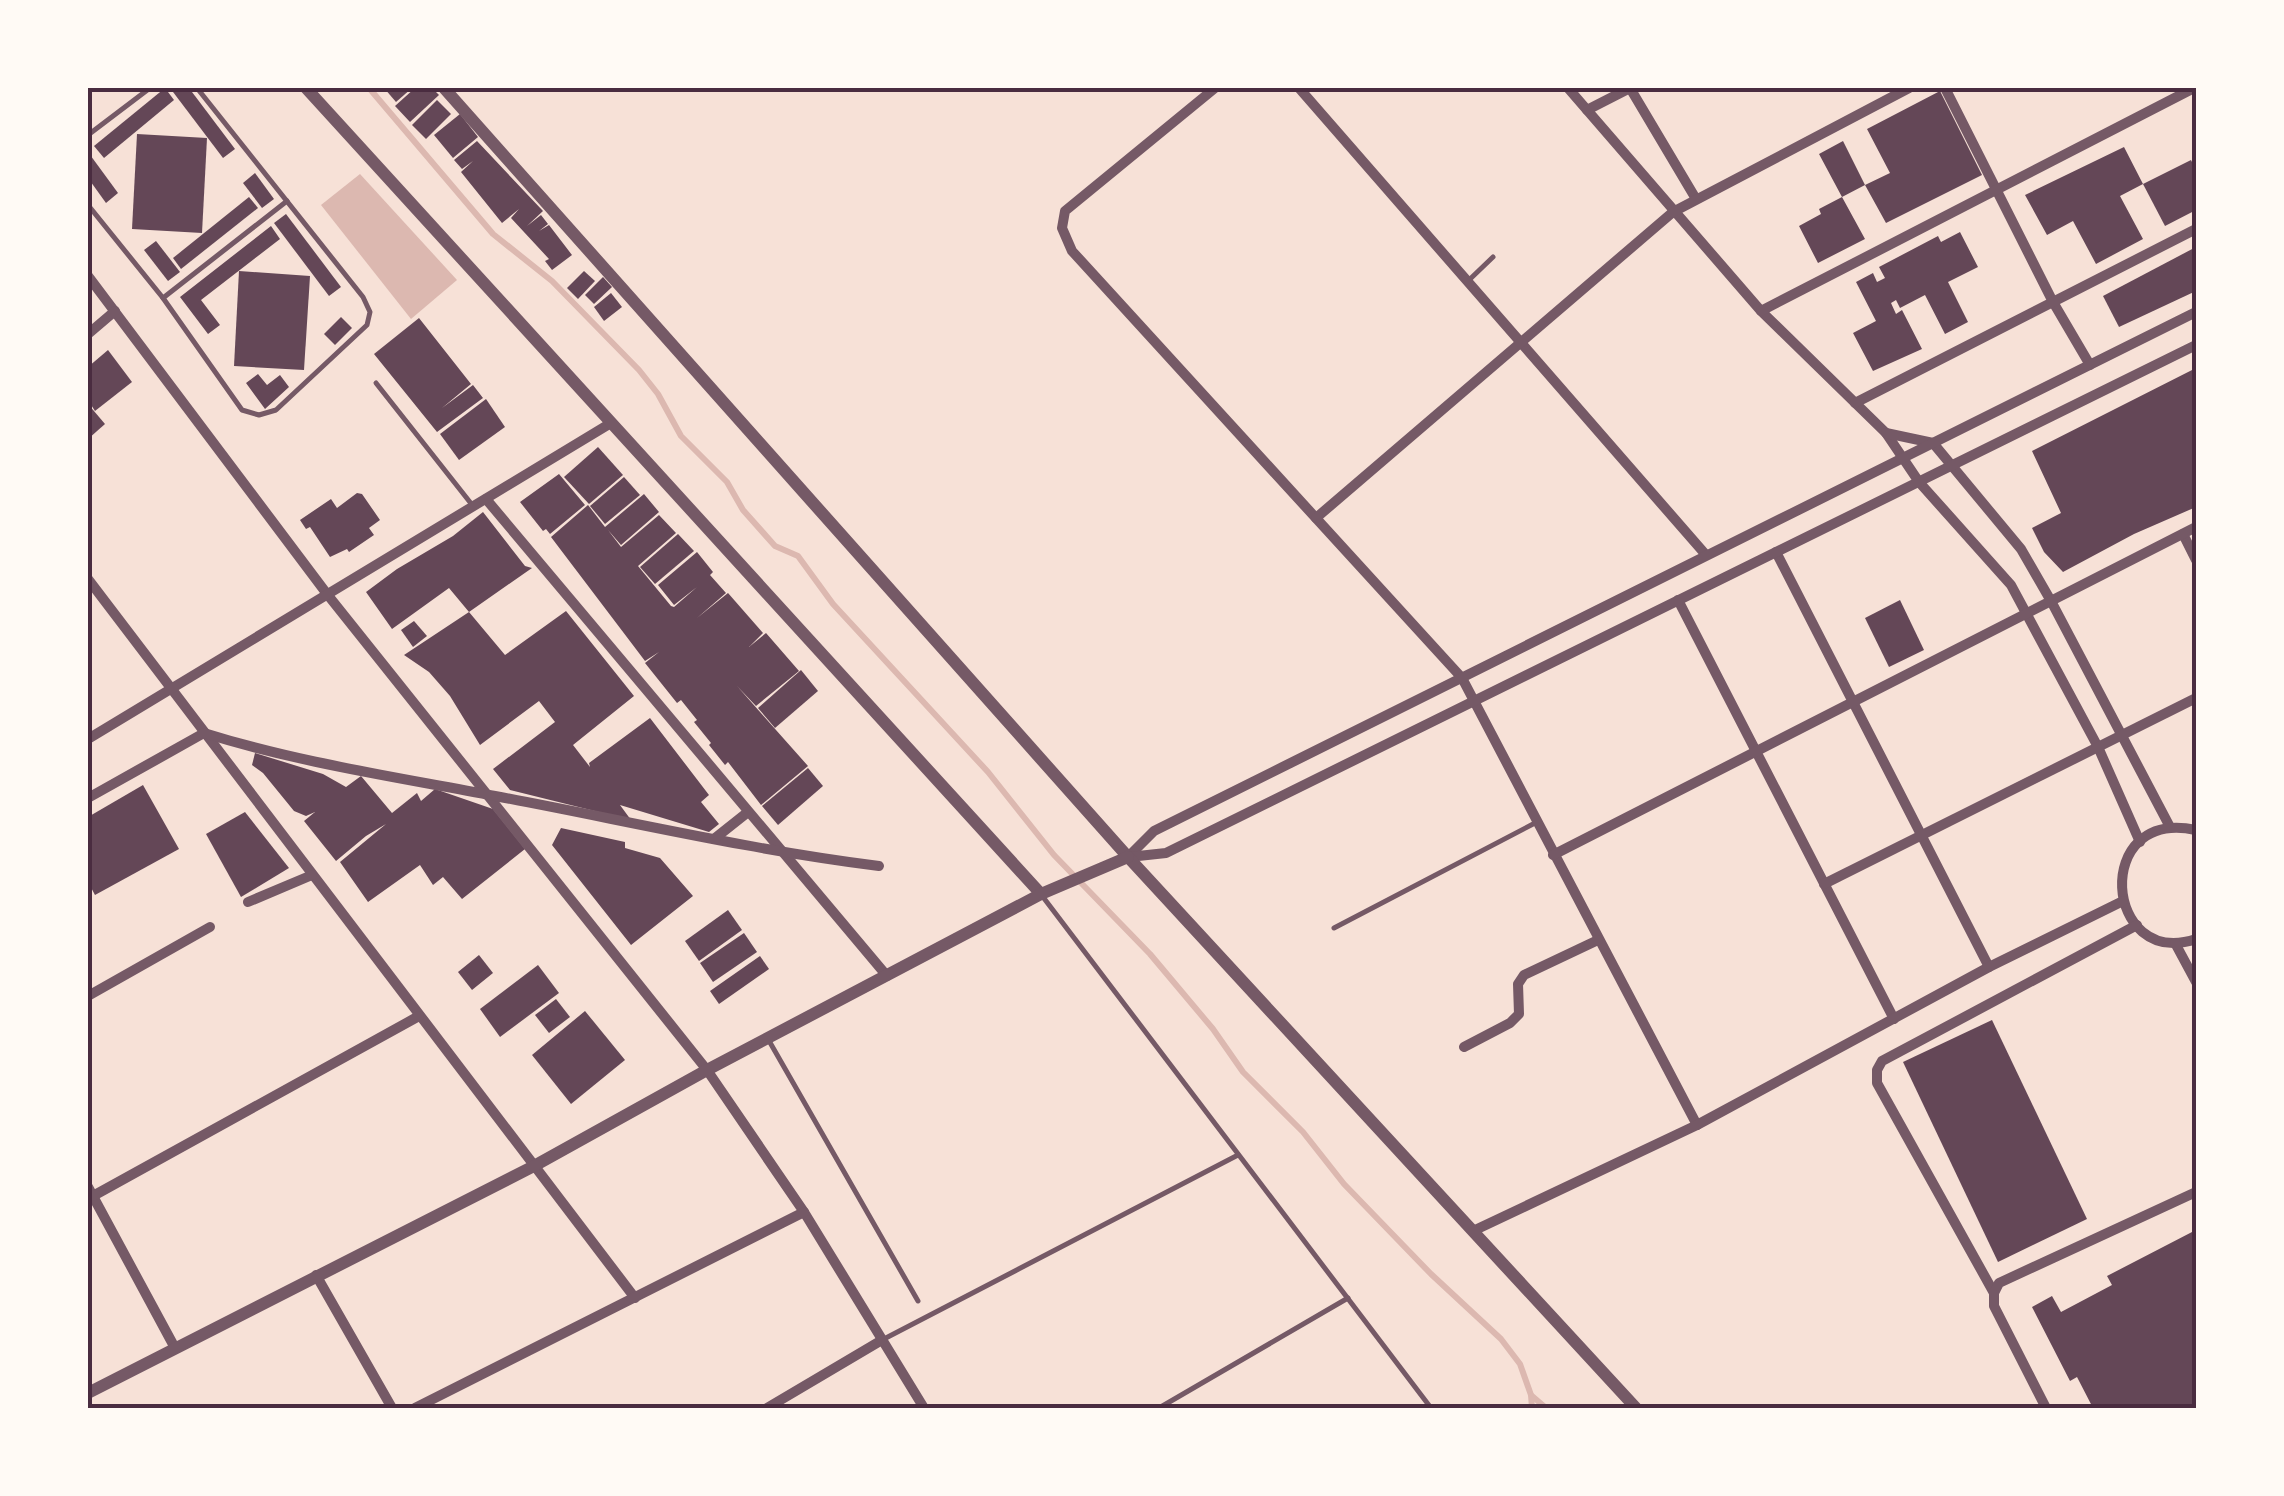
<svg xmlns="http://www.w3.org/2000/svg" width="2284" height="1496" font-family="'Open Sans',sans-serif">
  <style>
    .water { fill: #dcb8b0 }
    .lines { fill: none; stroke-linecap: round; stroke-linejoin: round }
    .stream { stroke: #dcb8b0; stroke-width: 6 }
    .building { fill: #644757 }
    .service { stroke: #755966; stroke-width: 5 }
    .minor { stroke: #755966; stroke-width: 10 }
    .tertiary { stroke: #755966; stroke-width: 12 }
    .neatline { fill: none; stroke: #4a2c40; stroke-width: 4 }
  </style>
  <rect width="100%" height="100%" fill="#f7e1d7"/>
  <path class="water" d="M 360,174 L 457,280 L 411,319 L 321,205 Z"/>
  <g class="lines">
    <g class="stream">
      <path d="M 369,88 L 493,234 L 552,281 L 639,370 L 658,394 L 681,436 L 727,482 L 743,510 L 775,546 L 798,556 L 833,604 L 988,772 L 1054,855 L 1150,954 L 1213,1029 L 1243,1072 L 1303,1132 L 1344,1184 L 1431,1274 L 1501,1339 L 1520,1364 L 1531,1395 L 1532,1408"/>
      <path d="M 1532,1396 L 1546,1408"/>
    </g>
  </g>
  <g class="building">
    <path d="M 165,88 L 174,100 L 104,158 L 94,146 Z"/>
    <path d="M 170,88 L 189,88 L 235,149 L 223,158 Z"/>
    <path d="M 384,88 L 412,88 L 396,102 Z"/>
    <path d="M 415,88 L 432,88 L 439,95 L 410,122 L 395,106 Z"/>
    <path d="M 1940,91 L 1982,175 L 1886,223 L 1865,185 L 1842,197 L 1819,154 L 1843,141 L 1865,185 L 1890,173 L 1867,129 Z"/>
    <path d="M 437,100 L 451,114 L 426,139 L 412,125 Z"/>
    <path d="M 460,114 L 478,137 L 453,158 L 434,135 Z"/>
    <path d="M 137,134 L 207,138 L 202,233 L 132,229 Z"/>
    <path d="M 477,141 L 543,211 L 527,226 L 541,215 L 548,224 L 539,231 L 549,225 L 572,255 L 552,270 L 545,261 L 549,259 L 511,218 L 519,209 L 502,223 L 461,172 L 473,161 L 462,169 L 454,160 Z"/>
    <path d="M 2124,147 L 2143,184 L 2120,196 L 2143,239 L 2096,264 L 2073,221 L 2047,235 L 2025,195 Z"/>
    <path d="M 88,152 L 118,193 L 106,203 L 88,178 Z"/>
    <path d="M 2191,160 L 2196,170 L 2196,210 L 2165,226 L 2143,184 Z"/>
    <path d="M 255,173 L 274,199 L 262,208 L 243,183 Z"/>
    <path d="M 249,197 L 258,208 L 181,269 L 173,258 Z"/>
    <path d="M 1842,197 L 1865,239 L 1818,263 L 1799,226 L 1821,214 L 1819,209 Z"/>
    <path d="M 286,214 L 341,287 L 329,296 L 274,223 Z"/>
    <path d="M 271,226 L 280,239 L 201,300 L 220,325 L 208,334 L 180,297 Z"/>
    <path d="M 1960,232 L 1978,267 L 1948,282 L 1968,322 L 1945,334 L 1925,295 L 1900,308 L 1896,300 L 1891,303 L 1896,314 L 1902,310 L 1922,349 L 1873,371 L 1853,333 L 1876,321 L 1856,282 L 1873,273 L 1877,282 L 1885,278 L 1879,267 L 1938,236 L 1941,242 Z"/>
    <path d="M 156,241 L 180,272 L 168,281 L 144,250 Z"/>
    <path d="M 2196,247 L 2196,291 L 2119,327 L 2103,296 Z"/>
    <path d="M 239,271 L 310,276 L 304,370 L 234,366 Z"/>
    <path d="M 584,271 L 595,281 L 578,299 L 567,288 Z"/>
    <path d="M 603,277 L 612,287 L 594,304 L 585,295 Z"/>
    <path d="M 611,293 L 622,307 L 604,321 L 594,307 Z"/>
    <path d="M 341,317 L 352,328 L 335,345 L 324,334 Z"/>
    <path d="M 419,318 L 471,384 L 442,408 L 473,385 L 483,398 L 437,432 L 374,354 Z"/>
    <path d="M 108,350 L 132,382 L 95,411 L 88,400 L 88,367 Z"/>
    <path d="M 2196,368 L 2196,507 L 2134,534 L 2063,572 L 2044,552 L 2032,528 L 2061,513 L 2032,451 Z"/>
    <path d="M 258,374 L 267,385 L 280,375 L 289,387 L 265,409 L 246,383 Z"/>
    <path d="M 486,399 L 505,427 L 459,460 L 440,434 Z"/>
    <path d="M 88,404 L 105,424 L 88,439 Z"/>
    <path d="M 598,447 L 623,475 L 589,504 L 564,477 Z"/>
    <path d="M 559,474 L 585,505 L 550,534 L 546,529 L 543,531 L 520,502 Z"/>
    <path d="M 624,477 L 640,495 L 605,524 L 590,506 Z"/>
    <path d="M 357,493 L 362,494 L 380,520 L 369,528 L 374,535 L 349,552 L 347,549 L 330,557 L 310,527 L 306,529 L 300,520 L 331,499 L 337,508 Z"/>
    <path d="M 644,494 L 659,512 L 621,545 L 608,530 L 621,547 L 659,515 L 676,533 L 638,566 L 671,606 L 674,607 L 697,587 L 674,605 L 658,585 L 697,552 L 713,572 L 710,575 L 726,593 L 697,618 L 728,593 L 763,633 L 749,647 L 766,633 L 799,671 L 756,706 L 737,686 L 808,766 L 761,805 L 728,762 L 725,765 L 709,745 L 711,743 L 694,722 L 697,720 L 681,700 L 677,703 L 645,663 L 659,652 L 645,661 L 551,537 L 588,505 L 605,527 Z"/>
    <path d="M 483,512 L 525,566 L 532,568 L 469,612 L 505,655 L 566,611 L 634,696 L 573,745 L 590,767 L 589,763 L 650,718 L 709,795 L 701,802 L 719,824 L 709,832 L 620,805 L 631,820 L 510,790 L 493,769 L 555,722 L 539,701 L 480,745 L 450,696 L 429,672 L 404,655 L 469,612 L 449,588 L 392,629 L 366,592 L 397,569 L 453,536 Z"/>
    <path d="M 678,534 L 694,551 L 655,584 L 640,567 Z"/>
    <path d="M 1900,600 L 1924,650 L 1889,667 L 1865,618 Z"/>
    <path d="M 414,621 L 427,636 L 413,647 L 401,630 Z"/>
    <path d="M 801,670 L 818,691 L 775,728 L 758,708 Z"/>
    <path d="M 255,753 L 323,774 L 346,787 L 361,776 L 392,813 L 417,793 L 421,801 L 435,789 L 493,809 L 525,849 L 462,899 L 443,877 L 433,885 L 420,865 L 368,902 L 340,862 L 386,824 L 366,836 L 336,861 L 304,821 L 315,812 L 306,816 L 294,811 L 263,773 L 252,765 Z"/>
    <path d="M 808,768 L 823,786 L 778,825 L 762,806 Z"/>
    <path d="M 143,785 L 179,849 L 95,895 L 88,882 L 88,817 Z"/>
    <path d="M 245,812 L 289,868 L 241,897 L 206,834 Z"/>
    <path d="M 561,828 L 625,842 L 625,848 L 660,858 L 693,896 L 631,945 L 552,845 Z"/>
    <path d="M 728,910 L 742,930 L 699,961 L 685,941 Z"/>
    <path d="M 744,933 L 757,952 L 713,982 L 700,963 Z"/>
    <path d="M 479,955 L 493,973 L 472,990 L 458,972 Z"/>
    <path d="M 760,956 L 769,969 L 719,1004 L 710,991 Z"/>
    <path d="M 538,965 L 559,993 L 500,1037 L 480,1009 Z"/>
    <path d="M 556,999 L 570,1017 L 549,1033 L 535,1015 Z"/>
    <path d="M 585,1011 L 625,1060 L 571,1104 L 532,1055 Z"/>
    <path d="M 1992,1020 L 2087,1219 L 1998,1262 L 1903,1062 Z"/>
    <path d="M 2192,1232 L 2196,1241 L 2196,1408 L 2093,1408 L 2077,1377 L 2070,1381 L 2032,1307 L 2052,1296 L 2061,1312 L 2112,1285 L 2107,1276 Z"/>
  </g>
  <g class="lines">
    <g class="service">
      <path d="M 88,135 L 150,88"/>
      <path d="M 88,205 L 163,298 L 242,410 L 259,415 L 276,410 L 367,325 L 370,312 L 363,297 L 197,88"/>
      <path d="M 1468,281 L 1493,257"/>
      <path d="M 163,298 L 287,201"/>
      <path d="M 376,383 L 473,506"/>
      <path d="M 1043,897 L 1431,1408"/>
      <path d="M 1334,928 L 1535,823"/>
      <path d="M 768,1039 L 918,1301"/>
      <path d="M 882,1340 L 1238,1155"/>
      <path d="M 1159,1408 L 1348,1298"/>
    </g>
    <g class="minor">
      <path d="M 1215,88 L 1065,211 L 1062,228 L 1072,251 L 1462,678 L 1697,1125"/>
      <path d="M 1299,88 L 1706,555"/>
      <path d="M 1568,88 L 1761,311 L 1886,433 L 1919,482 L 2011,585 L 2098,747 L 2140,842"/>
      <path d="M 1630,88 L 1696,199"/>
      <path d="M 1945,88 L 2053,302 L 2090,365"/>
      <path d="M 1587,110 L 1630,88"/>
      <path d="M 88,276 L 327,594 L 707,1070 L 804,1212 L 924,1408"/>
      <path d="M 1761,311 L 2194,88"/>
      <path d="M 88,334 L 115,311"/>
      <path d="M 1855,403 L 2196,229"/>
      <path d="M 1886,433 L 1933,443 L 2021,549 L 2051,601 L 2170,827"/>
      <path d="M 486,499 L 887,976"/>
      <path d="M 1316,518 L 1673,212 L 1909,88"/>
      <path d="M 2183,534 L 2196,560"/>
      <path d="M 1776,552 L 1989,967"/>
      <path d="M 88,579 L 635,1298"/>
      <path d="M 1678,600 L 1894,1019"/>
      <path d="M 88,739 L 611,423"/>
      <path d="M 88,798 L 204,733 C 300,763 397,777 495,796 C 623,820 750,850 879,866"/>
      <path d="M 2196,830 C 2091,807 2104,970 2196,939"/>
      <path d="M 714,839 L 748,812"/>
      <path d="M 1553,855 L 2196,527"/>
      <path d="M 1128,857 L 1154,831 L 2196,312"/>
      <path d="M 1129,857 L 1166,853 L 2196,345"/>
      <path d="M 1824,884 L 2196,698"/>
      <path d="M 248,902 L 312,875"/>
      <path d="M 2175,943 L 2196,982"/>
      <path d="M 88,996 L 210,927"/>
      <path d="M 1464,1047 L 1510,1023 L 1519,1014 L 1518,984 L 1524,975 L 1598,940"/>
      <path d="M 88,1187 L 175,1348"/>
      <path d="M 93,1196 L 419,1016"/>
      <path d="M 1473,1231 L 1697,1125 L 1989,967 L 2123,901"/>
      <path d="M 316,1275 L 392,1408"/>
      <path d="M 1994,1293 L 1877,1083 L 1877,1070 L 1882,1061 L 2137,925"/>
      <path d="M 415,1408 L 804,1212"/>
      <path d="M 767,1408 L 882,1340"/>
      <path d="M 2046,1408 L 1994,1306 L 1994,1293 L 1999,1283 L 2196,1192"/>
    </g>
    <g class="tertiary">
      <path d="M 306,88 L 1041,894"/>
      <path d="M 444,88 L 1128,857 L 1636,1408"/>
      <path d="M 88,1393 L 534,1166 L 707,1070 L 1041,894 L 1128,857"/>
    </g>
  </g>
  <rect width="2284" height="1496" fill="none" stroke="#fffaf5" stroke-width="180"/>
  <rect x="90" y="90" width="2104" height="1316" class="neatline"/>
</svg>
